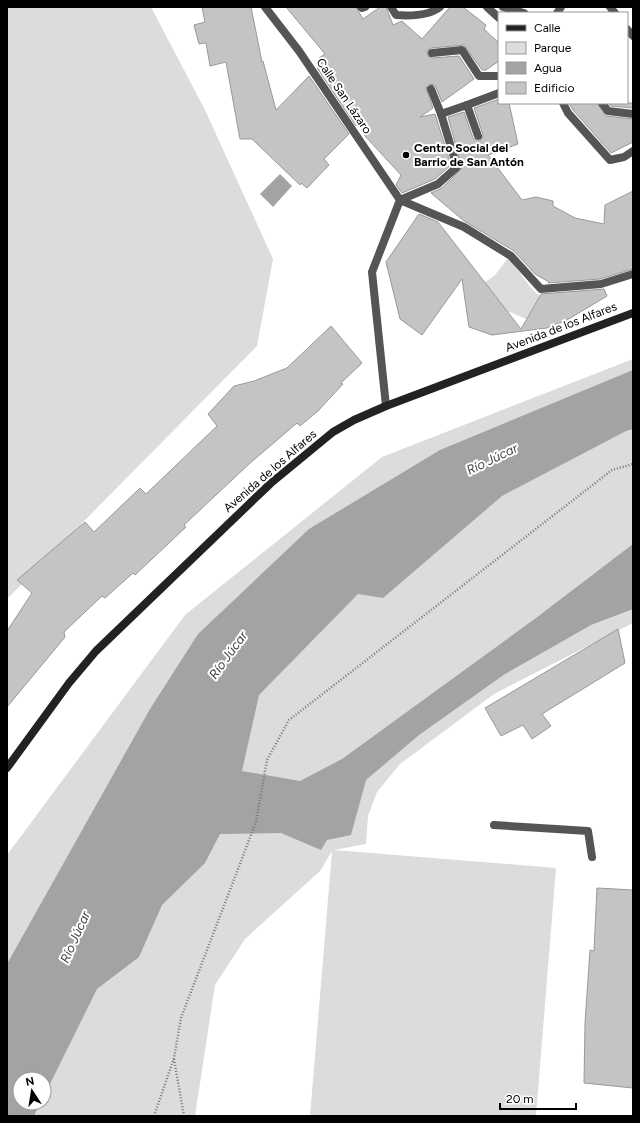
<svg xmlns="http://www.w3.org/2000/svg" width="640" height="1123" font-family="Figtree,sans-serif">
  <style>
    .green { fill: #dcdcdc; fill-rule: evenodd }
    .water { fill: #a3a3a3 }
    .building { fill: #c4c4c4; stroke: #999 }
    .lines { fill: none; stroke-linecap: round; stroke-linejoin: round }
    .path { stroke: #777; stroke-width: 2.5; stroke-dasharray: 1 2; stroke-linecap: butt }
    .lane { stroke: #555; stroke-width: 8 }
    .street { stroke: #555; stroke-width: 8 }
    .secondary { stroke: #222; stroke-width: 8 }
    .poi-dot { fill: #000; stroke: #fff; stroke-width: 1.5 }
    .labels { text-anchor: middle; dominant-baseline: central; stroke-width: 4; stroke-linejoin: round; paint-order: stroke }
    .street-label { font-size: 12px; fill: #000; stroke: #fff }
    .poi-label { font-size: 12px; font-weight: bold; fill: #000; stroke: #fff; text-anchor: start }
    .water-label { font-size: 13px; font-style: italic; fill: #444; stroke: #fff }
  </style>
  <rect width="100%" height="100%" fill="#fff"/>
  <g class="green">
    <path d="M 7,7 L 151,7 L 205,110 L 273,259 L 257,346 L 7,599 Z"/>
    <path d="M 508,258 C 520,271 527,286 540,296 L 526,319 L 505,310 L 484,283 L 495,275 Z"/>
    <path d="M 633,359 L 633,623 L 494,694 L 400,764 L 377,792 L 368,816 L 366,844 L 334,850 L 556,868 L 536,1116 L 310,1116 L 332,851 L 320,871 L 245,939 L 215,985 L 195,1116 L 7,1116 L 7,855 L 185,615 L 382,457 ZM 20,1079 L 44,1079 L 44,1103 L 20,1103 Z"/>
  </g>
  <g class="water">
    <path d="M 280,174 L 292,186 L 273,207 L 260,194 Z"/>
    <path d="M 633,370 L 633,429 L 626,431 L 502,496 L 383,598 L 358,594 L 259,695 L 242,771 L 300,781 L 342,759 L 536,618 L 633,544 L 633,609 L 591,625 L 505,674 L 419,735 L 366,780 L 351,835 L 327,840 L 321,850 L 281,833 L 220,834 L 205,863 L 162,905 L 139,957 L 97,989 L 44,1096 L 44,1079 L 20,1079 L 20,1103 L 40,1103 L 34,1116 L 7,1116 L 7,964 L 150,709 L 198,634 L 309,529 L 440,450 Z"/>
  </g>
  <g class="building">
    <path d="M 202,7 L 251,7 L 262,62 L 263,61 L 276,110 L 309,76 L 349,134 L 324,159 L 329,165 L 307,188 L 301,183 L 300,185 L 252,139 L 240,139 L 226,62 L 210,66 L 206,43 L 199,44 L 194,25 L 205,22 Z"/>
    <path d="M 286,7 L 356,7 L 363,19 L 380,7 L 386,7 L 393,25 L 402,21 L 422,39 L 450,7 L 463,7 L 486,25 L 484,29 L 499,43 L 499,61 L 486,70 L 482,70 L 464,45 L 431,48 L 427,51 L 428,56 L 432,58 L 459,56 L 474,79 L 442,102 L 435,85 L 429,84 L 426,88 L 433,108 L 420,117 L 435,114 L 451,165 L 435,179 L 402,193 L 396,185 L 401,175 L 365,136 L 358,124 L 356,126 L 317,68 L 322,63 L 319,58 L 325,54 Z"/>
    <path d="M 499,99 L 499,103 L 509,103 L 518,144 L 488,155 L 522,200 L 536,197 L 553,201 L 553,206 L 575,218 L 604,224 L 605,205 L 633,191 L 633,269 L 600,279 L 548,283 L 549,282 L 535,274 L 514,251 L 464,221 L 431,193 L 442,188 L 462,168 L 448,117 L 464,112 L 473,138 L 477,141 L 480,141 L 483,135 L 474,108 Z"/>
    <path d="M 569,103 L 597,103 L 606,116 L 633,119 L 633,142 L 611,153 L 573,110 Z"/>
    <path d="M 609,103 L 633,103 L 633,108 L 611,106 Z"/>
    <path d="M 419,214 L 438,222 L 521,329 L 541,294 L 604,289 L 607,296 L 567,320 L 547,328 L 492,335 L 469,327 L 462,279 L 422,335 L 400,319 L 386,262 Z"/>
    <path d="M 331,326 L 362,363 L 341,383 L 343,384 L 318,411 L 300,426 L 297,423 L 249,464 L 184,525 L 186,527 L 135,575 L 133,573 L 105,598 L 102,596 L 64,632 L 65,637 L 7,707 L 7,631 L 32,593 L 17,580 L 85,522 L 94,532 L 140,488 L 146,494 L 217,426 L 208,414 L 234,386 L 254,381 L 287,368 Z"/>
    <path d="M 618,629 L 625,663 L 542,714 L 551,726 L 532,739 L 523,725 L 501,736 L 485,708 Z"/>
    <path d="M 597,888 L 633,890 L 633,1088 L 584,1083 L 585,1023 L 590,950 L 594,951 Z"/>
  </g>
  <g class="lines">
    <g class="path">
      <path d="M 174,1059 L 184,1116"/>
      <path d="M 154,1116 L 174,1058 L 181,1018 L 256,822 L 267,760 L 289,720 L 612,470 L 633,464"/>
    </g>
    <path class="lane" d="M 494,825 L 588,831 L 592,857"/>
    <g class="street">
      <path d="M 265,7 L 299,51 L 400,200 L 372,272 L 386,406"/>
      <path d="M 361,7 L 362,8 L 365,7"/>
      <path d="M 391,7 L 396,15 C 410,16 429,16 440,7"/>
      <path d="M 487,7 L 499,18"/>
      <path d="M 503,7 L 524,13"/>
      <path d="M 610,7 L 615,13"/>
      <path d="M 557,13 L 561,7"/>
      <path d="M 627,29 L 633,36"/>
      <path d="M 432,53 L 462,50 L 479,76 L 499,76"/>
      <path d="M 431,89 L 441,114"/>
      <path d="M 563,103 L 568,113 L 610,160 L 624,157 L 633,151"/>
      <path d="M 602,103 L 608,111 L 633,114"/>
      <path d="M 467,105 L 499,93"/>
      <path d="M 400,200 L 464,227 L 511,256 L 541,289 L 601,284 L 633,274"/>
      <path d="M 400,200 L 438,184 L 457,167 L 441,114 L 467,105 L 478,136"/>
    </g>
    <path class="secondary" d="M 7,768 L 69,683 L 96,651 L 271,483 L 333,432 L 354,420 L 386,406 L 633,313"/>
  </g>
  <circle class="poi-dot" cx="406" cy="155" r="4"/>
  <g class="labels">
    <g class="street-label">
      <text transform="translate(344 96) rotate(56)">Calle San Lázaro</text>
      <text transform="translate(561 327) rotate(-21)">Avenida de los Alfares</text>
      <text transform="translate(270 471) rotate(-41)">Avenida de los Alfares</text>
    </g>
    <g class="poi-label">
      <text x="414" y="148">Centro Social del<tspan x="414" dy="14">Barrio de San Antón</tspan></text>
    </g>
    <g class="water-label">
      <text transform="translate(492 459) rotate(-26)">Río Júcar</text>
      <text transform="translate(228 655) rotate(-54)">Río Júcar</text>
      <text transform="translate(75 937) rotate(-66)">Río Júcar</text>
    </g>
  </g>
  <rect width="640" height="1123" fill="none" stroke="#000000" stroke-width="16"/>
  <rect x="498" y="12" width="130" height="92" fill="#ffffff" stroke="#999999"/>
  <rect x="506" y="25" width="20" height="6" fill="#222222" stroke="#999999"/>
  <text x="534" y="32" font-size="12" fill="#000000">Calle</text>
  <rect x="506" y="42" width="20" height="12" fill="#dcdcdc" stroke="#999999"/>
  <text x="534" y="52" font-size="12" fill="#000000">Parque</text>
  <rect x="506" y="62" width="20" height="12" fill="#a3a3a3" stroke="#999999"/>
  <text x="534" y="72" font-size="12" fill="#000000">Agua</text>
  <rect x="506" y="82" width="20" height="12" fill="#c4c4c4" stroke="#999999"/>
  <text x="534" y="92" font-size="12" fill="#000000">Edificio</text>
  <g transform="translate(32 1091) rotate(348)"><circle r="19" fill="#ffffff" stroke="#999999"/>
  <path d="M0-3L7 15L0 10L-7 15Z" fill="#000000"/>
  <text y="-6" font-size="11" font-weight="bold" text-anchor="middle" fill="#000000">N</text>
  </g>
  <path d="M500 1103v6h76v-6" fill="none" stroke="#000000" stroke-width="2"/>
  <text x="506" y="1103" font-size="12" fill="#000000" stroke="#ffffff" stroke-width="3" paint-order="stroke">20 m</text>
</svg>
